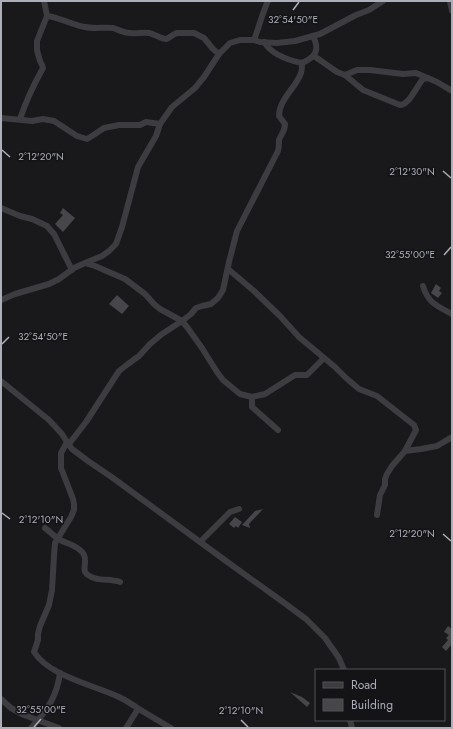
<svg xmlns="http://www.w3.org/2000/svg" width="453" height="729" font-family="Jost,sans-serif">
  <style>
    .building { fill: #46464b }
    .lines { fill: none; stroke-linecap: round; stroke-linejoin: round }
    .minor { stroke: #3c3c41; stroke-width: 6 }
    .ticks { fill: none; stroke: #acaeb9; stroke-width: 1.5 }
    .ticks-label { font-size: 10px; text-anchor: middle; fill: #acaeb9; stroke: #141416; stroke-width: 3; stroke-linejoin: round; paint-order: stroke }
  </style>
  <rect width="100%" height="100%" fill="#19191b"/>
  <g class="building">
    <path d="M 63,208 L 75,218 L 63,232 L 55,224 L 63,215 L 60,213 Z"/>
    <path d="M 436,284 L 441,288 L 439,291 L 442,293 L 438,298 L 431,293 Z"/>
    <path d="M 117,295 L 129,306 L 122,314 L 109,304 Z"/>
    <path d="M 263,509 L 249,524 L 250,528 L 242,525 L 255,511 Z"/>
    <path d="M 235,517 L 242,522 L 238,528 L 236,526 L 234,528 L 229,524 Z"/>
    <path d="M 448,626 L 452,629 L 452,644 L 446,651 L 442,647 L 448,640 L 446,638 L 449,635 L 444,632 Z"/>
    <path d="M 290,692 L 302,697 L 310,703 L 307,707 Z"/>
  </g>
  <g class="lines">
    <g class="minor">
      <path d="M 450,1 L 452,11"/>
      <path d="M 47,16 C 59,17 72,25 85,27 C 94,29 103,27 113,28 C 119,30 124,33 130,33 C 136,34 143,32 149,33 C 154,34 162,39 166,39 C 170,38 173,34 177,33 L 194,33 L 204,38 L 213,49 L 219,54"/>
      <path d="M 254,40 C 259,27 262,14 268,1"/>
      <path d="M 264,42 C 272,55 287,60 302,63 C 316,57 320,50 313,36"/>
      <path d="M 314,56 L 337,72 L 345,75 L 357,70 L 370,70 L 403,74 L 416,73 L 437,82 L 452,91"/>
      <path d="M 345,75 L 363,90 L 400,105 C 410,104 416,87 423,79 L 428,78"/>
      <path d="M 1,118 L 32,121 L 43,119 L 54,121 L 77,136 L 87,139 L 92,136 L 104,128 L 119,125 L 140,125 L 146,122 L 160,124 L 172,107 L 195,88 L 204,77 L 219,54 L 230,43 L 240,40 L 254,40 L 260,42 L 277,43 L 295,41 L 320,34 L 356,15 L 369,10 L 383,1"/>
      <path d="M 20,119 C 26,101 34,84 43,68 L 42,65 L 40,61 L 37,50 L 37,41 L 47,16 L 44,1"/>
      <path d="M 1,208 L 20,216 L 32,219 L 47,226 L 54,234 L 72,270"/>
      <path d="M 85,263 L 102,256 L 109,251 L 116,244 L 122,227 L 138,167 L 156,136 L 160,124"/>
      <path d="M 228,269 L 254,291 L 280,316 L 299,337 L 335,367 L 345,377 L 359,389 L 377,396 L 414,425 L 416,430 L 405,451 L 392,466 L 387,474 L 385,479 L 385,485 L 380,495 L 377,515"/>
      <path d="M 423,286 C 428,303 437,306 452,314"/>
      <path d="M 1,300 L 15,294 L 49,284 L 59,279 L 74,268 L 85,263 L 95,266 L 125,279 L 145,294 L 154,304 L 160,309 L 182,321 L 187,327 L 202,348 L 217,372 L 223,380 L 240,394 L 252,397 L 265,394 L 295,375 L 307,375 L 324,358"/>
      <path d="M 1,381 L 49,420 L 62,434 L 67,442 L 72,449 L 88,461 L 113,478 L 226,561 L 283,602 L 306,619 L 325,638 L 339,658 L 344,670"/>
      <path d="M 252,397 L 252,407 L 278,430"/>
      <path d="M 67,442 L 61,453 L 61,468 L 73,499 L 74,504 L 74,510 L 71,517 L 55,543 L 54,556 L 52,590 L 49,605 L 40,626 L 38,634 L 38,640 L 34,652 C 50,677 95,685 121,698 C 127,701 133,705 139,709 C 150,716 161,722 171,728"/>
      <path d="M 69,444 L 86,422 L 119,371 L 128,364 L 139,356 L 150,344 L 162,334 L 182,321 L 191,314 L 196,308 L 202,306 L 211,304 L 218,298 L 223,290 L 229,262 L 237,231 L 278,151 C 279,147 279,144 279,140 C 281,134 285,132 285,124 L 279,116 C 279,99 296,88 301,73 C 302,70 302,67 302,63"/>
      <path d="M 405,451 L 421,449 L 437,446 L 452,437"/>
      <path d="M 45,528 C 49,531 53,535 57,538 C 65,544 76,544 83,553 C 89,562 80,570 88,575 C 97,582 109,578 120,582"/>
      <path d="M 200,542 L 230,512 L 239,509"/>
      <path d="M 1,699 L 11,708 L 24,715 L 59,728"/>
      <path d="M 350,720 L 352,728"/>
      <path d="M 31,728 C 47,711 57,696 60,673"/>
      <path d="M 126,728 L 138,709"/>
    </g>
  </g>
  <path class="ticks" d="M 293,10 L 299,2M 2,150 L 10,157M 443,171 L 451,178M 444,255 L 451,247M 2,344 L 9,337M 2,513 L 10,519M 443,534 L 451,541M 241,720 L 248,727M 34,727 L 41,719"/>
  <g class="ticks-label">
    <text x="293" y="23">32°54'50"E</text>
    <text x="41" y="160">2°12'20"N</text>
    <text x="412" y="175">2°12'30"N</text>
    <text x="410" y="258">32°55'00"E</text>
    <text x="43" y="340">32°54'50"E</text>
    <text x="41" y="523">2°12'10"N</text>
    <text x="412" y="537">2°12'20"N</text>
    <text x="41" y="713">32°55'00"E</text>
    <text x="241" y="714">2°12'10"N</text>
  </g>
  <rect width="453" height="729" fill="none" stroke="#acaeb9" stroke-width="4"/>
  <rect x="315" y="669" width="130" height="52" fill="#141416" stroke="#515257"/>
  <rect x="323" y="682" width="20" height="6" fill="#3c3c41" stroke="#515257"/>
  <text x="351" y="689" font-size="12" fill="#acaeb9">Road</text>
  <rect x="323" y="699" width="20" height="12" fill="#46464b" stroke="#515257"/>
  <text x="351" y="709" font-size="12" fill="#acaeb9">Building</text>
</svg>
